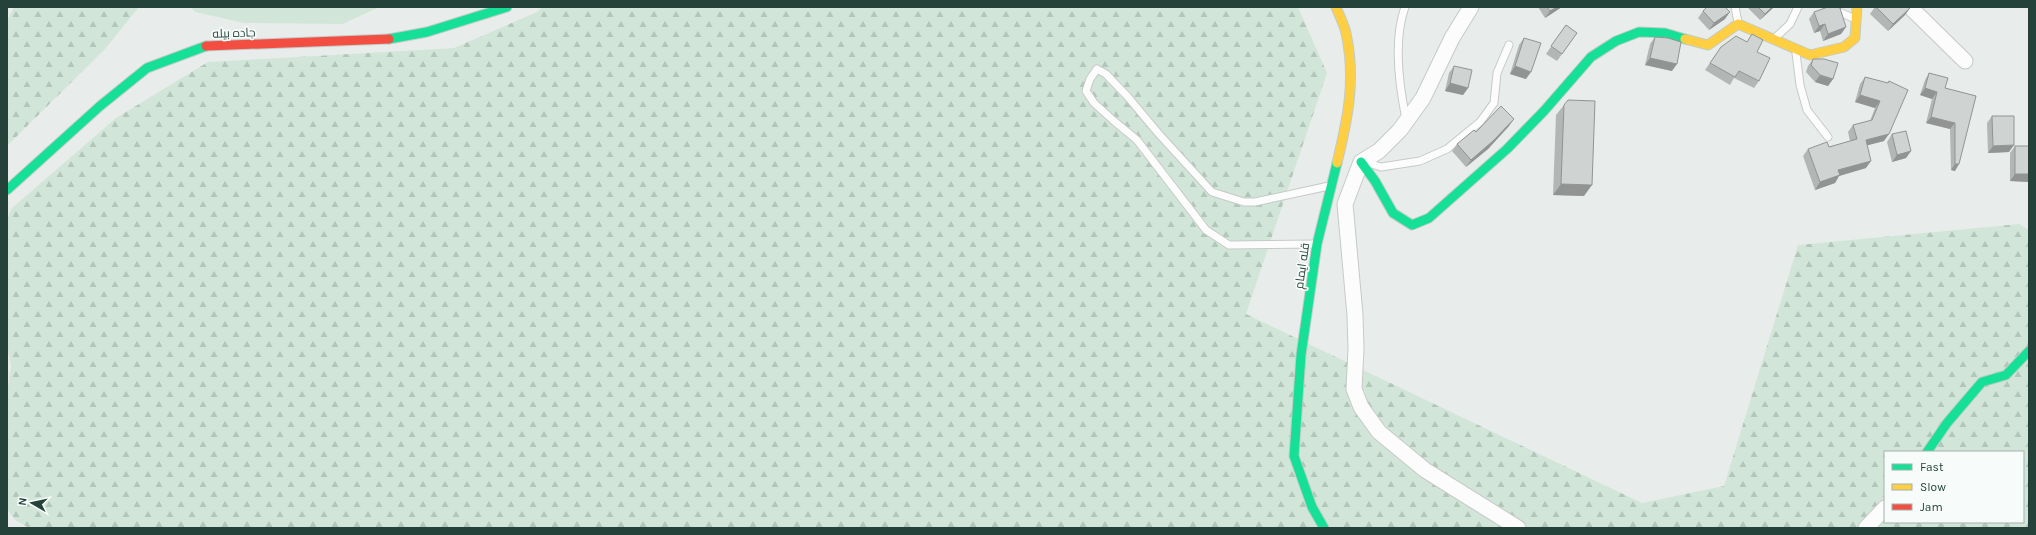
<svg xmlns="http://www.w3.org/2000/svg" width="2036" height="535" font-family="Karla,Cairo,sans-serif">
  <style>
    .green { fill: #d1e6d8 }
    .forest { fill: url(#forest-firs); fill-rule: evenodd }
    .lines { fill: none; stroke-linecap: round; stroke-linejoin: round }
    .lane-casing { stroke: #c5cac8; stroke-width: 9 }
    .street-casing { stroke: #c5cac8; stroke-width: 17 }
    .fast-casing { stroke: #c3cbc8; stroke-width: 11 }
    .slow-casing { stroke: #c3cbc8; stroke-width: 11 }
    .jam-casing { stroke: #c3cbc8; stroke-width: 11 }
    .lane { stroke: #fcfcfc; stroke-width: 7 }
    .street { stroke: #fcfcfc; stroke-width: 15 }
    .fast { stroke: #16e098; stroke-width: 9 }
    .slow { stroke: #ffcf43; stroke-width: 9 }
    .jam { stroke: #f24e42; stroke-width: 9 }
    .wall { fill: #b2b6b5 }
    .shaded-wall { fill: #919493 }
    .building { fill: #cfd4d2; stroke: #919493 }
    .labels { text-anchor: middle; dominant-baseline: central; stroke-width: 3.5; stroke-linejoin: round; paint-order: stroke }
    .street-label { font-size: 12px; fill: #24423a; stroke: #f7fbf9 }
  </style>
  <defs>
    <pattern id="forest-firs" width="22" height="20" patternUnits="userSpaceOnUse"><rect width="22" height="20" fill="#d1e6d8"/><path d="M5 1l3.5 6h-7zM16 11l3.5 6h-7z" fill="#b3c6ba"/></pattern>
  </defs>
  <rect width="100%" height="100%" fill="#e8edeb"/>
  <path class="green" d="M 190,7 L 376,7 L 377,8 L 343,24 L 244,23 L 195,12 Z"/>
  <g class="forest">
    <path d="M 14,7 L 139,7 L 105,49 L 7,146 L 7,21 Z"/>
    <path d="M 542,7 L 1298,7 L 1327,73 L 1246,314 L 1642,503 L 1724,486 L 1798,245 L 2019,224 L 2029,230 L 2029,528 L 29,528 L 15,520 L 7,509 L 7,393 L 11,366 L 7,346 L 7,219 L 12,208 L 116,118 L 208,62 L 454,48 L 537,12 ZM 1885,452 L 2023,452 L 2023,522 L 1885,522 Z"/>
  </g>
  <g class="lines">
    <defs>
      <g id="lane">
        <path d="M 1405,7 C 1393,40 1399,85 1406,119"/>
        <path d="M 1735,7 L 1738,22"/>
        <path d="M 1828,7 L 1853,18"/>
        <path d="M 1775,38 L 1790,24 L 1798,7"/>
        <path d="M 1796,53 L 1800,85 L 1807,110 L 1828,137"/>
        <path d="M 1368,163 L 1381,167 L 1420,161 L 1447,149 L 1480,122 L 1494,103 L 1497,73 L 1509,45"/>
        <path d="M 1315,244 L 1229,245 L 1206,230 L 1137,140 L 1114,121 L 1094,103 L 1086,91 L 1090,79 L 1097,69 L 1106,74 L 1128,97 L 1158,133 L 1212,192 L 1244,202 L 1255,202 L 1329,186"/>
      </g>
      <g id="street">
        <path d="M 1471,7 L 1452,38 L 1423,98 L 1400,130 L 1379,151 L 1361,162 L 1345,204 L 1355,315 L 1356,349 L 1354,389 L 1361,407 L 1379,432 L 1425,470 L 1518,528"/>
        <path d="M 1910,7 L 1965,61"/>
        <path d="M 1866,528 L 1885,508"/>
      </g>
      <g id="fast">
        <path d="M 389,39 L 427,32 L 507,7"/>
        <path d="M 1361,162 L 1375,181 L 1393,213 L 1412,225 L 1429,218 L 1507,149 L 1544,111 L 1591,57 L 1616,41 L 1639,32 L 1665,33 L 1685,39"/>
        <path d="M 7,190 L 100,106 L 147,68 L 206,46"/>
        <path d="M 1927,452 L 1947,423 L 1982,382 L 2006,375 L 2029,351"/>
        <path d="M 1324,528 L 1312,507 L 1294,456 L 1301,355 L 1317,244 L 1337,163"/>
      </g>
      <g id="slow">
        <path d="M 1336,7 C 1339,15 1344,24 1346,33 C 1356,79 1348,118 1337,163"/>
        <path d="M 1685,39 L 1708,45 L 1738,24 L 1810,55 L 1844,47 L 1855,38 L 1857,7"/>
      </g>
      <path id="jam" d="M 206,46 L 389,39"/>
    </defs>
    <use href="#lane" class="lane-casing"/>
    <use href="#street" class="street-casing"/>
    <use href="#fast" class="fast-casing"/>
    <use href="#slow" class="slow-casing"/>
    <use href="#jam" class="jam-casing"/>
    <use href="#lane" class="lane"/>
    <use href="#street" class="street"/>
    <use href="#fast" class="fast"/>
    <use href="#slow" class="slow"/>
    <use href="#jam" class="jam"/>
  </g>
  <g class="wall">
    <path d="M 1538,7 L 1562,7 L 1545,18 Z"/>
    <path d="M 1747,7 L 1774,7 L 1760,20 Z"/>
    <path d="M 1875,7 L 1909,7 L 1910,8 L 1905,15 L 1888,31 L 1870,14 Z"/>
    <path d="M 1703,11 L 1725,19 L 1709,30 L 1698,18 Z"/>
    <path d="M 1814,12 L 1846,27 L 1841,34 L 1823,41 L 1820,31 L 1814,33 L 1809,19 Z"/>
    <path d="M 1566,25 L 1577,33 L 1557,61 L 1546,54 Z"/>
    <path d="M 1752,34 L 1757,52 L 1759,81 L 1754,88 L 1734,78 L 1730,85 L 1705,70 L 1721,47 L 1747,42 Z"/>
    <path d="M 1655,37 L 1672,71 L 1645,65 L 1650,44 Z"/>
    <path d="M 1524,38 L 1526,79 L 1510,74 L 1519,45 Z"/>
    <path d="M 1813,59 L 1833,79 L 1828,86 L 1815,82 L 1806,72 L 1808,66 Z"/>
    <path d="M 1454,66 L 1468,88 L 1463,95 L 1445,91 L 1449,73 Z"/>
    <path d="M 1929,73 L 1945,88 L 1976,96 L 1955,171 L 1951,170 L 1950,129 L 1926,123 L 1932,99 L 1920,95 L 1925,80 Z"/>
    <path d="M 1865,77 L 1887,83 L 1889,81 L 1884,141 L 1867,145 L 1866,168 L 1839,176 L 1835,183 L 1815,190 L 1803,156 L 1808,149 L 1829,147 L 1850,141 L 1848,132 L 1853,125 L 1870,121 L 1875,108 L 1855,102 L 1860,84 Z"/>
    <path d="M 1564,105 L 1584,196 L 1553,195 L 1556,115 Z"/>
    <path d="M 1992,116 L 2009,152 L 1988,153 L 1987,123 Z"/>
    <path d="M 1509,126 L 1488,149 L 1466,167 L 1452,151 L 1457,144 L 1476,132 Z"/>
    <path d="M 1892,134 L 1911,151 L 1906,158 L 1892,162 L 1887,142 Z"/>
    <path d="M 2015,146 L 2029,146 L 2029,182 L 2010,181 L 2010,153 Z"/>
  </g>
  <g class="shaded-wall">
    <path d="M 1557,7 L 1562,7 L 1545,18 L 1550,11 Z"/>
    <path d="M 1772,7 L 1774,7 L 1760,20 L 1765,14 Z"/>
    <path d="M 1910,8 L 1905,15 L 1888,31 L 1893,24 Z"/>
    <path d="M 1730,12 L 1725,19 L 1709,30 L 1714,23 Z"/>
    <path d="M 1825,24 L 1820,31 L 1814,33 L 1819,26 Z"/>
    <path d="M 1846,27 L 1841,34 L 1823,41 L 1828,34 Z"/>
    <path d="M 1650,58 L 1677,64 L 1672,71 L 1645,65 Z"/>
    <path d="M 1515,66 L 1531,72 L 1526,79 L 1510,74 Z"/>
    <path d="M 1820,75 L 1833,79 L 1828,86 L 1815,82 Z"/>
    <path d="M 1450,83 L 1468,88 L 1463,95 L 1445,91 Z"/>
    <path d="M 1925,88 L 1937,92 L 1932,99 L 1920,95 Z"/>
    <path d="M 1860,95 L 1880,101 L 1875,108 L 1855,102 Z"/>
    <path d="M 1931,117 L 1955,123 L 1950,129 L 1926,123 Z"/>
    <path d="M 1514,119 L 1509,126 L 1488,149 L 1466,167 L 1471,160 Z"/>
    <path d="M 1889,134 L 1884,141 L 1861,147 L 1866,140 Z"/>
    <path d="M 2014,145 L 2009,152 L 1988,153 L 1993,146 Z"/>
    <path d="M 1911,151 L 1906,158 L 1892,162 L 1897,155 Z"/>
    <path d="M 1871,161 L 1866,168 L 1839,176 L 1835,183 L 1815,190 L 1820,182 L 1838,170 Z"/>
    <path d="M 1955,164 L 1959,164 L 1955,171 L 1951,170 Z"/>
    <path d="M 2015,174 L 2029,174 L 2029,182 L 2010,181 Z"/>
    <path d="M 1561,184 L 1592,185 L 1584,196 L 1553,195 Z"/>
  </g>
  <g class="building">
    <path d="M 1547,7 L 1557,7 L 1550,11 Z"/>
    <path d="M 1707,7 L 1725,7 L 1730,12 L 1714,23 L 1703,11 Z"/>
    <path d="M 1758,7 L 1772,7 L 1765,14 Z"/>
    <path d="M 1828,7 L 1837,7 L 1840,8 L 1846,27 L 1828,34 L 1825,24 L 1819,26 L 1814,12 Z"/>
    <path d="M 1876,7 L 1909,7 L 1910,8 L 1893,24 Z"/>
    <path d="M 1566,25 L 1577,33 L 1562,54 L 1551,46 Z"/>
    <path d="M 1752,34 L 1763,40 L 1757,52 L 1770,58 L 1759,81 L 1739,71 L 1735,77 L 1710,63 L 1721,47 L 1736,36 L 1747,42 Z"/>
    <path d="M 1655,37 L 1668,38 L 1681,42 L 1677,64 L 1650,58 Z"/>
    <path d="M 1524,38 L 1541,43 L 1531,72 L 1515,66 Z"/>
    <path d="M 1813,59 L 1824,59 L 1838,63 L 1833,79 L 1820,75 L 1811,65 Z"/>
    <path d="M 1454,66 L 1472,70 L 1468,88 L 1450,83 Z"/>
    <path d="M 1929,73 L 1948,78 L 1945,88 L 1976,96 L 1959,164 L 1955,164 L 1955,123 L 1931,117 L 1937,92 L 1925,88 Z"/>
    <path d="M 1865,77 L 1888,83 L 1889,81 L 1908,90 L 1889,134 L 1866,140 L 1871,161 L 1838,170 L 1840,175 L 1820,182 L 1808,149 L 1827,142 L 1829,147 L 1857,139 L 1853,125 L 1872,120 L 1880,101 L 1860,95 Z"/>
    <path d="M 1568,100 L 1595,101 L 1592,185 L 1561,184 L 1564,105 Z"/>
    <path d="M 1501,106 L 1514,119 L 1493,141 L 1471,160 L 1457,144 L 1474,130 L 1476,132 Z"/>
    <path d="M 1992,116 L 2014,116 L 2014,145 L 1993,146 Z"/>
    <path d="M 1906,131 L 1911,151 L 1897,155 L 1892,134 Z"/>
    <rect x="2015" y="146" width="14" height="28"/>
  </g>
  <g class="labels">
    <g class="street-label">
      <text transform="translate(234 33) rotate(-2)">جاده بیله</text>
      <text transform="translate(1302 266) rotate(-82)">قله ایمام</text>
    </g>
  </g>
  <rect width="2036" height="535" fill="none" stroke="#24423a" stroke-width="16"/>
  <rect x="1884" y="451" width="140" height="72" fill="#f7fbf9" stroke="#a3b1ad"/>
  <rect x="1892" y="464" width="20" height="6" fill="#16e098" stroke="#a3b1ad"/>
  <text x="1920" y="471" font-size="12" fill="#24423a">Fast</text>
  <rect x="1892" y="484" width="20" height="6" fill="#ffcf43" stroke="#a3b1ad"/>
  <text x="1920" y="491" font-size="12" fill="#24423a">Slow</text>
  <rect x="1892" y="504" width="20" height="6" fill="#f24e42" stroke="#a3b1ad"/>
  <text x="1920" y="511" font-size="12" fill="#24423a">Jam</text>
  <g transform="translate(32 503) rotate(279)" stroke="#f7fbf9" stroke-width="3" paint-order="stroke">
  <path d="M0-3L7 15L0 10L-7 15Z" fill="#24423a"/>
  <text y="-6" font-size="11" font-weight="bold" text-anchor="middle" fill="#24423a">N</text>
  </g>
</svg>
